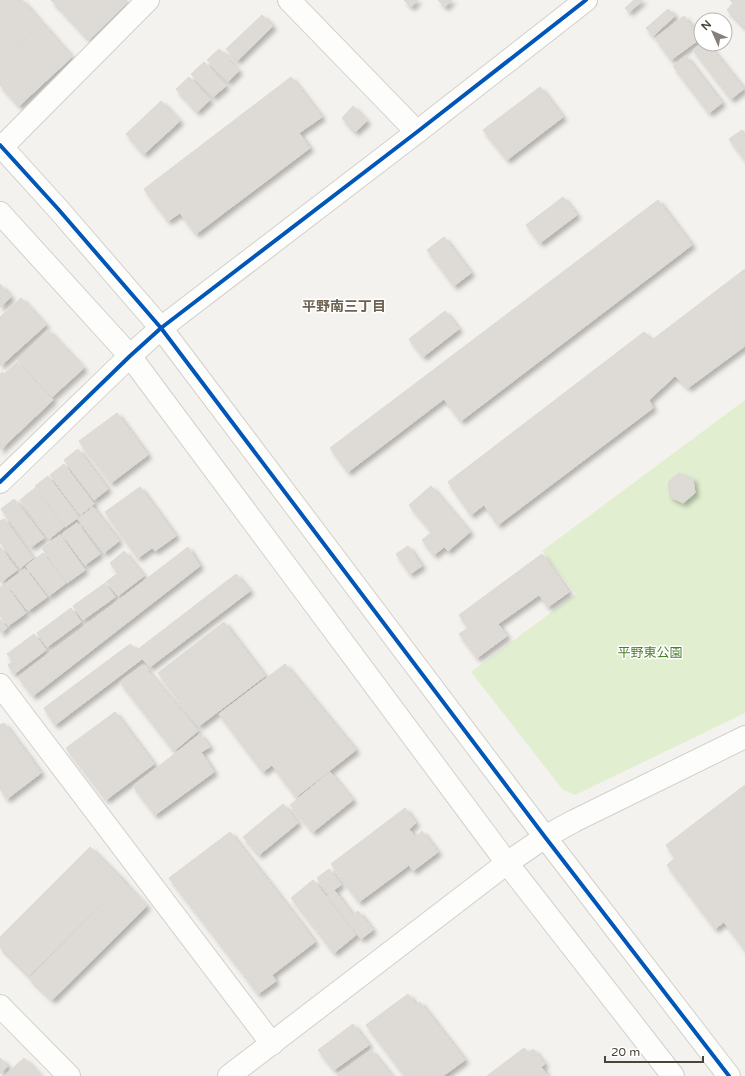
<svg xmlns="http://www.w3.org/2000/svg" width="745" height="1076" font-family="'Varela Round','Noto Sans JP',sans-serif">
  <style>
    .green { fill: #e1eecf }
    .building { fill: #dedbd6; stroke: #dcd9d4; filter: url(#shadow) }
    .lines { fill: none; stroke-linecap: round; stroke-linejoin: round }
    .minor-casing { stroke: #d2d0cb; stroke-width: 24 }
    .tertiary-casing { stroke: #d2d0cb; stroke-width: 24 }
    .minor { stroke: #fdfdfc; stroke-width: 22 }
    .tertiary { stroke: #fdfdfc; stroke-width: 22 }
    .cycleway-casing { stroke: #fff; stroke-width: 6 }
    .cycleway { stroke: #0057b8; stroke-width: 4 }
    .labels { text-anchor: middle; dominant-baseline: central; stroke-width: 3; stroke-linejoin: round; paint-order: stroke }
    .park-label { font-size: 13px; fill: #4a7f2a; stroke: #fff }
    .neighbourhood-label { font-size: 14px; font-weight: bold; fill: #6e6250; stroke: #fff }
  </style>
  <defs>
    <filter id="shadow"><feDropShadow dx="3.5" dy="3.5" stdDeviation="2" flood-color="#0004"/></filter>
  </defs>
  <rect width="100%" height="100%" fill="#f4f2ee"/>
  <path class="green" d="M 745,400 L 745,713 L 575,795 L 563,790 L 471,672 L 576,594 L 542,551 Z"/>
  <g class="building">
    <path d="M 0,0 L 22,0 L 42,23 L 21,43 L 0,21 Z"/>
    <path d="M 51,0 L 74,0 L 62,11 Z"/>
    <path d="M 74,0 L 126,0 L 128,2 L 89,40 L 62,11 Z"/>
    <path d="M 404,0 L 418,0 L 411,7 Z"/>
    <path d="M 438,0 L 452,0 L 445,7 Z"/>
    <path d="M 634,0 L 643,0 L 629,12 L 625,8 Z"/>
    <path d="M 730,0 L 745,0 L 745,28 L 727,10 L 733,3 Z"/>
    <path d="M 668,9 L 675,16 L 653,36 L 646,28 Z"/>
    <path d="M 262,15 L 273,26 L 237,61 L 226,49 Z"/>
    <path d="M 684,16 L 701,38 L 671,60 L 655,38 Z"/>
    <path d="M 0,21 L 21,43 L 0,64 Z"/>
    <path d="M 42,23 L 72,57 L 19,106 L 0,85 L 0,64 Z"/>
    <path d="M 701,44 L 708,44 L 744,89 L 731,99 L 693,50 Z"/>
    <path d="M 219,49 L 239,71 L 228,82 L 207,60 Z"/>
    <path d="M 686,56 L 722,103 L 709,113 L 673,66 Z"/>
    <path d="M 204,62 L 226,86 L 213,97 L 191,74 Z"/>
    <path d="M 189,77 L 210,100 L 197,112 L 176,89 Z"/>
    <path d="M 291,77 L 322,117 L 299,133 L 310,148 L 196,234 L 180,213 L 168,221 L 144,189 Z"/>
    <path d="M 540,87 L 563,117 L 507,160 L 483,130 Z"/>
    <path d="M 161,101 L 180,121 L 144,154 L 126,134 Z"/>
    <path d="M 353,106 L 367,121 L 355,132 L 342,118 Z"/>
    <path d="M 742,130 L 745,133 L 745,160 L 729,139 Z"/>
    <path d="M 563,197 L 577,215 L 540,243 L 526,225 Z"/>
    <path d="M 658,200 L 692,245 L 461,421 L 444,399 L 348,472 L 330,448 Z"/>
    <path d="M 444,237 L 471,273 L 454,286 L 427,250 Z"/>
    <path d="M 745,269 L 745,346 L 688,388 L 675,376 L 649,400 L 653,408 L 498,525 L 484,505 L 471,515 L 448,482 L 644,332 L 652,340 Z"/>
    <path d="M 0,284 L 11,297 L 0,308 Z"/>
    <path d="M 21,298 L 46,325 L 6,361 L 0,355 L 0,317 Z"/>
    <path d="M 445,311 L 459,329 L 423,357 L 409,339 Z"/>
    <path d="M 48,330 L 84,368 L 52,397 L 17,360 Z"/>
    <path d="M 0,355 L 6,361 L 0,366 Z"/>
    <path d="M 17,362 L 53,400 L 0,450 L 0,374 L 2,372 L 4,374 Z"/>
    <path d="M 117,413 L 148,455 L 111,483 L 79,441 Z"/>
    <path d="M 78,449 L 108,489 L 94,500 L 64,460 Z"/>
    <path d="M 64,464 L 94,504 L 80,515 L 50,475 Z"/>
    <path d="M 679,473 L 693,479 L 695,493 L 683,503 L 670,497 L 668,482 Z"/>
    <path d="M 48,476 L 79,517 L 65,527 L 35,486 Z"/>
    <path d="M 431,486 L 470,532 L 448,551 L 444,547 L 434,555 L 422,540 L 432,532 L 409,505 Z"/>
    <path d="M 140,487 L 176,536 L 155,551 L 152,548 L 138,558 L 105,512 Z"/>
    <path d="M 35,488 L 64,527 L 49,539 L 20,500 Z"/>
    <path d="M 14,499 L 44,538 L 31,547 L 1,509 Z"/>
    <path d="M 93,507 L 119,541 L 104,553 L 78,519 Z"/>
    <path d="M 4,519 L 33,558 L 20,568 L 0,542 L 0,521 Z"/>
    <path d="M 77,523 L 100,554 L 85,565 L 62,534 Z"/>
    <path d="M 60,535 L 85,570 L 67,583 L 42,548 Z"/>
    <path d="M 408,546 L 422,566 L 410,574 L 396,554 Z"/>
    <path d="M 0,547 L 17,570 L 0,583 Z"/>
    <path d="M 188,547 L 200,566 L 33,696 L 18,677 Z"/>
    <path d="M 124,551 L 144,576 L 118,596 L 106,582 L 118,573 L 110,563 Z"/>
    <path d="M 43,553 L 66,583 L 49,596 L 26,566 Z"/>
    <path d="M 542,554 L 569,592 L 548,607 L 539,595 L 498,624 L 507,636 L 477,658 L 459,634 L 468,628 L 459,615 Z"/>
    <path d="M 25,569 L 47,597 L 28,611 L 6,583 Z"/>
    <path d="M 236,574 L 250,591 L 150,667 L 142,659 L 55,725 L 44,708 L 130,644 L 137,650 Z"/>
    <path d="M 105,583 L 115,597 L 83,620 L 73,606 Z"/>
    <path d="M 5,584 L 26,613 L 8,626 L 0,616 L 0,588 Z"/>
    <path d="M 71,608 L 81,622 L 47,647 L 37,633 Z"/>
    <path d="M 0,619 L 7,628 L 0,633 Z"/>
    <path d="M 224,622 L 265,676 L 199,726 L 158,673 Z"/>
    <path d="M 34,634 L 46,650 L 14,674 L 8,665 L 13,661 L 7,654 Z"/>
    <path d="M 285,664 L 356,750 L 296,797 L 272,765 L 263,772 L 219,714 Z"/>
    <path d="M 143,665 L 198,731 L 174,751 L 120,682 Z"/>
    <path d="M 115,712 L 154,764 L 106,800 L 66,748 Z"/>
    <path d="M 4,723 L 28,755 L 0,776 L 0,725 Z"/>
    <path d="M 200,734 L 210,747 L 201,752 L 214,772 L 155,815 L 133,786 Z"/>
    <path d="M 28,755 L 41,773 L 7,799 L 0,789 L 0,776 Z"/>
    <path d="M 330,772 L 353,800 L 313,832 L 290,805 Z"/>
    <path d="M 745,785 L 745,950 L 724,922 L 715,929 L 667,865 L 675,858 L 666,845 Z"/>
    <path d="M 283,804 L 298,823 L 259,855 L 243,837 Z"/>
    <path d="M 405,808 L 416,823 L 409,829 L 415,837 L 422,831 L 438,852 L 413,871 L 409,865 L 397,874 L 368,836 Z"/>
    <path d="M 230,832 L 301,923 L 240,970 L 169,878 Z"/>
    <path d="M 368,836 L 397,874 L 359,902 L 331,864 Z"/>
    <path d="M 90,847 L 124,881 L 29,976 L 0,947 L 0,937 Z"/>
    <path d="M 329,869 L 341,885 L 328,894 L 317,878 Z"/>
    <path d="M 313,880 L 356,935 L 334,953 L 291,898 Z"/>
    <path d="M 124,882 L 147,906 L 52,1000 L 29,978 Z"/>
    <path d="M 334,890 L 353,915 L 358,911 L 373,930 L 361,939 L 327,896 Z"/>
    <path d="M 301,923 L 315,942 L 272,975 L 276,981 L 258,994 L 240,970 Z"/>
    <path d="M 408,994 L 416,1005 L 420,1002 L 465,1060 L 443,1076 L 405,1076 L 366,1025 Z"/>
    <path d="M 353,1024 L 369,1045 L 334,1070 L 318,1050 Z"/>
    <path d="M 524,1048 L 528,1053 L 533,1049 L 545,1064 L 541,1067 L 548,1076 L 487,1076 Z"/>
    <path d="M 371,1050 L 392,1076 L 338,1076 L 337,1075 Z"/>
    <path d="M 0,1058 L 8,1066 L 0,1074 Z"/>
    <path d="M 24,1058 L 41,1076 L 4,1076 Z"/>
  </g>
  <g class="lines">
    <defs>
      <g id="minor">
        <path d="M 289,0 L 417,132"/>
        <path d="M 2,147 L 148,0"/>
        <path d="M 0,482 L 130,356 L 161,328 L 417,132 L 586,0"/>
        <path d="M 0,685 L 272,1044"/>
        <path d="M 0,1006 L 69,1076"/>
      </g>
      <g id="tertiary">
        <path d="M 0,145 L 59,210 L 161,328 L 545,837 L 729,1076"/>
        <path d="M 0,213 L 130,356 L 507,863 L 673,1076"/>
        <path d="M 229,1076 L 507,863 L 545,837 L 574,821 L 745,737"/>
      </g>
    </defs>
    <use href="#minor" class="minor-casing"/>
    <use href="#tertiary" class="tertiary-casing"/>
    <use href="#minor" class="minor"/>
    <use href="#tertiary" class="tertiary"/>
    <defs>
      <g id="cycleway">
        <path d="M 0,145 L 59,210 L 161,328 L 545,837 L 729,1076"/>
        <path d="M 0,482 L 130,356 L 161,328 L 417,132 L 586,0"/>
      </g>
    </defs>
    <use href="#cycleway" class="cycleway-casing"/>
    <use href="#cycleway" class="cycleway"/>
  </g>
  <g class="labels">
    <g class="park-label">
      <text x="650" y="653">平野東公園</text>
    </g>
    <g class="neighbourhood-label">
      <text x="344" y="306">平野南三丁目</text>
    </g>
  </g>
  <g transform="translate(713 32) rotate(315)"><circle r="19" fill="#ffffff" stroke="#b7b4b0"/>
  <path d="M0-3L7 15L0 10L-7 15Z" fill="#868178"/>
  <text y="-6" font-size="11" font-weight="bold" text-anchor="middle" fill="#4b4439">N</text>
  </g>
  <path d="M605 1056v6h98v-6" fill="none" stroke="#4b4439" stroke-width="2"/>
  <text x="611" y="1056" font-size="12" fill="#4b4439" stroke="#ffffff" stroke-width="3" paint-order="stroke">20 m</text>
</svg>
